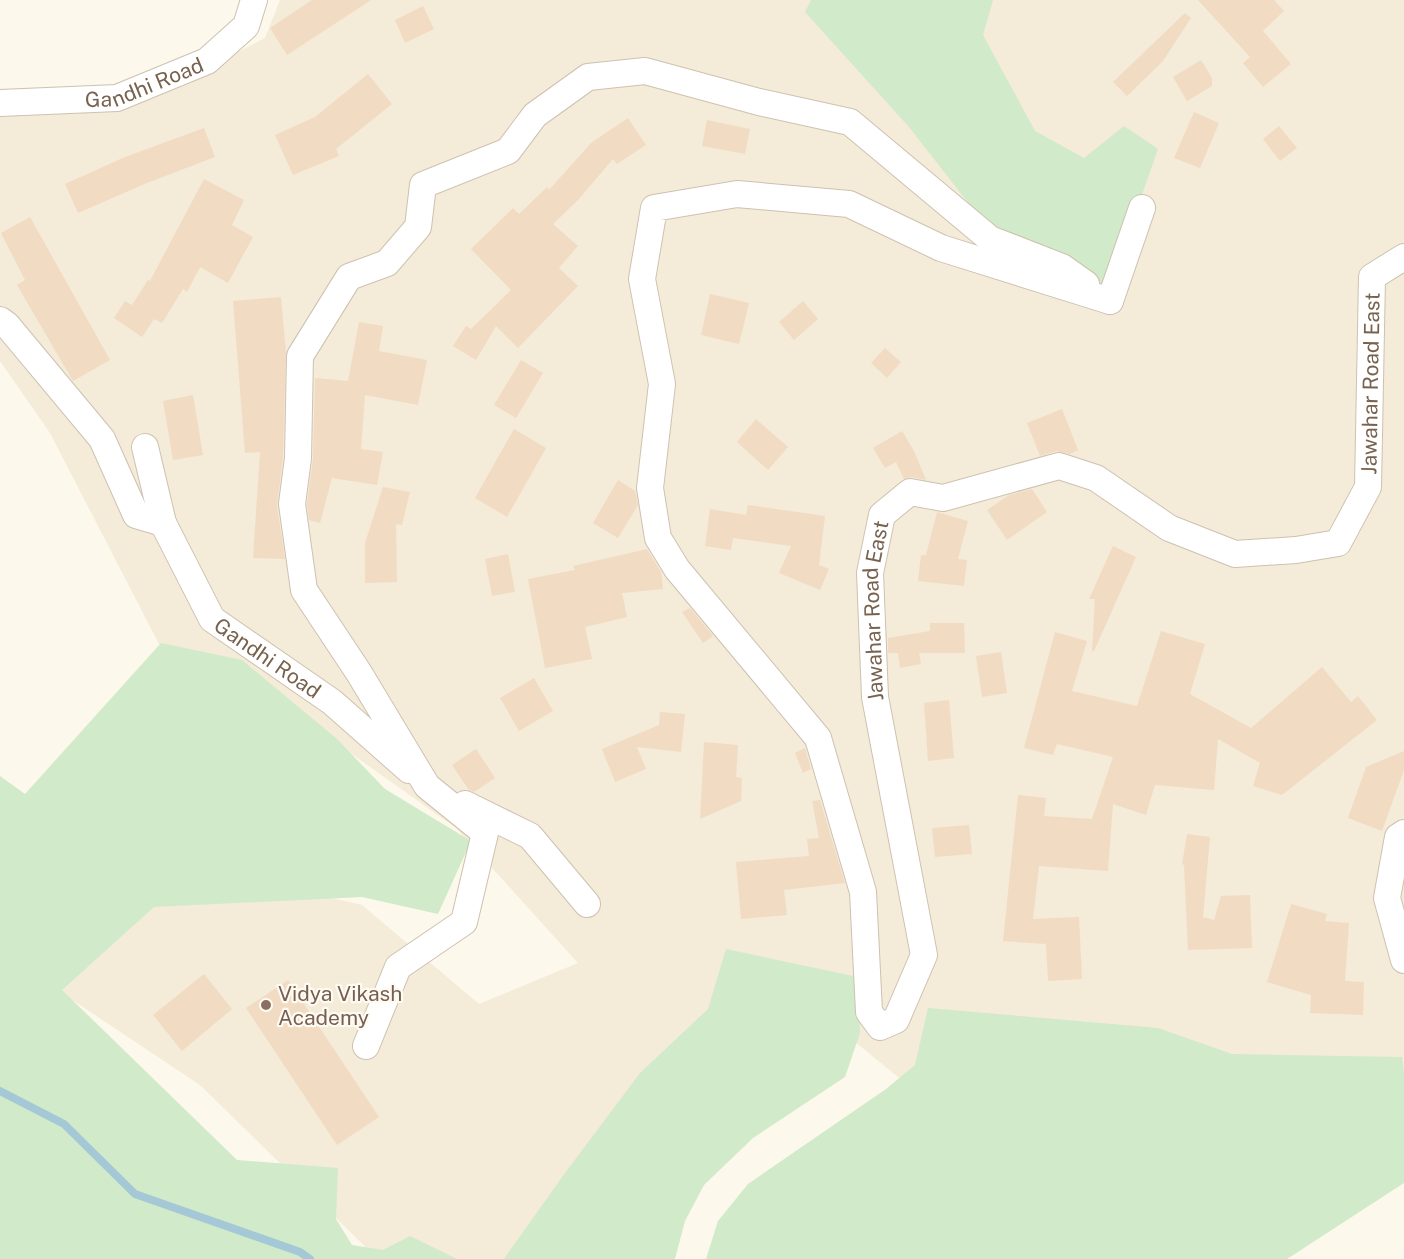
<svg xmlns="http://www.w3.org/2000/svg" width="1404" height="1259" font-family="'Public Sans',sans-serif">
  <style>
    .residential { fill: #f4ebd9 }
    .green { fill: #d1eac9 }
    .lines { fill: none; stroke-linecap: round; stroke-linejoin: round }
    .stream { stroke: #a5c8d7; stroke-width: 8 }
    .building { fill: #f1dcc3 }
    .minor-casing { stroke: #cec1b0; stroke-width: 28 }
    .minor { stroke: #fff; stroke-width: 26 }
    .education-dot { fill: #8d6e63; stroke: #fefbf1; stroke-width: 2 }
    .labels { text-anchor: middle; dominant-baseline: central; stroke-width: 4.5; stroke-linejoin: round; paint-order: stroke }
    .street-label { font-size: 21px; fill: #77624e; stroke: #fefbf1 }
    .education-label { font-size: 21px; fill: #785e54; stroke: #fefbf1; text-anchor: start }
  </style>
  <rect width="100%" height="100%" fill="#fcf8eb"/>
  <path class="residential" d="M 280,0 L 1404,0 L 1404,1075 L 1056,1206 L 816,1010 L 640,1259 L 378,1259 L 200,1085 L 17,963 L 177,862 L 362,905 L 479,1004 L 578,963 L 456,828 L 221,661 L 159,644 L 50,433 L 0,361 L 0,108 L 189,78 L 265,38 Z"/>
  <g class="green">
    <path d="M 811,0 L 993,0 L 983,35 L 1035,131 L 1084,158 L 1124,126 L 1158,149 L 1109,289 L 1063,258 L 991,232 L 909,127 L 805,12 Z"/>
    <path d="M 161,643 L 242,660 L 337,739 L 385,789 L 471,841 L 438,914 L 362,897 L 154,907 L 62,990 L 237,1160 L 338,1168 L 336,1219 L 352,1245 L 383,1250 L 410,1236 L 457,1259 L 0,1259 L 0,776 L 25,794 Z"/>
    <path d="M 726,949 L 858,977 L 860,1033 L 845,1077 L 753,1138 L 704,1185 L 685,1221 L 675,1259 L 504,1259 L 565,1173 L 640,1073 L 708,1009 Z"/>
    <path d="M 928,1008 L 1158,1028 L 1232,1054 L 1402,1057 L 1404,1073 L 1404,1183 L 1287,1259 L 706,1259 L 718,1221 L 748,1184 L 886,1089 L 915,1065 Z"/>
  </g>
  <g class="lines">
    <path class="stream" d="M 0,1091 L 64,1124 L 135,1194 L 300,1252 L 310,1259"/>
  </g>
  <g class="building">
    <path d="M 312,0 L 371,0 L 287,55 L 270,28 Z"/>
    <path d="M 1198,0 L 1274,0 L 1284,11 L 1263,31 L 1291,64 L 1263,87 L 1243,63 L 1250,57 Z"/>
    <path d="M 423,6 L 434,29 L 405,43 L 395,20 Z"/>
    <path d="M 1185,13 L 1191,18 L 1163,61 L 1127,96 L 1113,82 Z"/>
    <path d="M 1201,60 L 1212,78 L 1212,86 L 1187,101 L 1173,77 Z"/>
    <path d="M 368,74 L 392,104 L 336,149 L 339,156 L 293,175 L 275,135 L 315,117 Z"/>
    <path d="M 1194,112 L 1219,123 L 1200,168 L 1174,158 Z"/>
    <path d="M 628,118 L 646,145 L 617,164 L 613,159 L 578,200 L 553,224 L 578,246 L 559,268 L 578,286 L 518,348 L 496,326 L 476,360 L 453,346 L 466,326 L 471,329 L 511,290 L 471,249 L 513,208 L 519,214 L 547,187 L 549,190 L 591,143 Z"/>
    <path d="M 707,120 L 750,129 L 745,154 L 702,146 Z"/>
    <path d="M 1279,126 L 1297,148 L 1280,161 L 1263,139 Z"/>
    <path d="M 204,128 L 215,157 L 147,183 L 78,213 L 65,184 L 125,157 Z"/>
    <path d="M 204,179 L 244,200 L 232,225 L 253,237 L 228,283 L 200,267 L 187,292 L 183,289 L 162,323 L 154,319 L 142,337 L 114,318 L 125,301 L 132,305 L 148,280 L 150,281 Z"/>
    <path d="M 30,217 L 110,360 L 73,381 L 17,285 L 25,280 L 1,233 Z"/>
    <path d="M 710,294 L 749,303 L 739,344 L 701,335 Z"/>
    <path d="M 281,297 L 286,353 L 283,457 L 277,506 L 285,559 L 253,558 L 260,452 L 245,453 L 233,301 Z"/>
    <path d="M 803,301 L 818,319 L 794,340 L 779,322 Z"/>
    <path d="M 359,322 L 383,326 L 379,351 L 427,360 L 418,405 L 365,395 L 361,449 L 383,452 L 377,485 L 332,478 L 320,523 L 309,520 L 307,504 L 313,458 L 315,378 L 348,381 Z"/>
    <path d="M 885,348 L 901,362 L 887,378 L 871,363 Z"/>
    <path d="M 521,360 L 543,373 L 516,418 L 494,405 Z"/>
    <path d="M 193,395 L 203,455 L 173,460 L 163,401 Z"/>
    <path d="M 1062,409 L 1078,450 L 1070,454 L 1056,451 L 1040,456 L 1027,423 Z"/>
    <path d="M 756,419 L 788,447 L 768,470 L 737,442 Z"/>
    <path d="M 514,429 L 546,448 L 507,517 L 475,498 Z"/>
    <path d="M 902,431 L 914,451 L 926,480 L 912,477 L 904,479 L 896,462 L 885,468 L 873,448 Z"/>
    <path d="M 618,480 L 635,491 L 638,505 L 618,538 L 593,523 Z"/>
    <path d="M 383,487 L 410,492 L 402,525 L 396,524 L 397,582 L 365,583 L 365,543 Z"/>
    <path d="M 1032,489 L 1047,512 L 1007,540 L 987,510 L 1009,495 Z"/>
    <path d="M 748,505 L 825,516 L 819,565 L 829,569 L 820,590 L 779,573 L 791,546 L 733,538 L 731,550 L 705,546 L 710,509 L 746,515 Z"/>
    <path d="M 937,512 L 968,521 L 958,559 L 967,560 L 964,586 L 918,581 L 921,555 L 926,555 Z"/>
    <path d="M 1113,546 L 1136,557 L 1094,651 L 1092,651 L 1095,599 L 1089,599 Z"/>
    <path d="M 647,549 L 661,572 L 663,589 L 622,593 L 627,617 L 585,627 L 592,659 L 545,668 L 528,579 L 575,570 L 573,566 Z"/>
    <path d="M 508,554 L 515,592 L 492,596 L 485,559 Z"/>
    <path d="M 690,608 L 713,636 L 703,643 L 682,612 Z"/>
    <path d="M 930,623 L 964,623 L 965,653 L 919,653 L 921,664 L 900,668 L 898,653 L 888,653 L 888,638 L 930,631 Z"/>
    <path d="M 1161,631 L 1205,644 L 1190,694 L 1251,728 L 1322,667 L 1351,702 L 1358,696 L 1377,720 L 1282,795 L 1253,786 L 1260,763 L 1218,739 L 1214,790 L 1155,785 L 1146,815 L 1113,804 L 1108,871 L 1039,866 L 1033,919 L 1079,917 L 1082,979 L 1048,981 L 1046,944 L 1003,941 L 1018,795 L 1046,798 L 1044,816 L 1092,819 L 1113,757 L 1057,744 L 1053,755 L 1024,748 L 1055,632 L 1087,641 L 1072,691 L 1137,706 Z"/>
    <path d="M 1001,652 L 1007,693 L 982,697 L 976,656 Z"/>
    <path d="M 534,678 L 553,711 L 519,731 L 500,698 Z"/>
    <path d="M 949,700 L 954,758 L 928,761 L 924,703 Z"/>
    <path d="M 660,712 L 685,714 L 681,752 L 637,747 L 646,769 L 615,782 L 602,749 L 659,725 Z"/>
    <path d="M 704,742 L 738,745 L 736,777 L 742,778 L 741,801 L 700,819 Z"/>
    <path d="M 805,748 L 811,769 L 803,773 L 795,753 Z"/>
    <path d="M 476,749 L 495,778 L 474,792 L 469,790 L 452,765 Z"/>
    <path d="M 1404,751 L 1404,770 L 1382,831 L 1348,818 L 1366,767 Z"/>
    <path d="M 820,800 L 845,883 L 784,890 L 787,915 L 741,919 L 736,862 L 809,856 L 807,839 L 819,838 L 812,801 Z"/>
    <path d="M 969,825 L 972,854 L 935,857 L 932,828 Z"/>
    <path d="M 1187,834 L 1210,837 L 1203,917 L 1214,920 L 1221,896 L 1250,895 L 1252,948 L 1188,950 L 1184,865 L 1182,864 Z"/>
    <path d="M 1291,904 L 1327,914 L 1325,921 L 1349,923 L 1345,981 L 1364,982 L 1363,1015 L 1310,1013 L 1311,995 L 1267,982 Z"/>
    <path d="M 204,974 L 232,1009 L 182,1051 L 153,1015 Z"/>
    <path d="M 288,980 L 379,1117 L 337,1145 L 246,1008 Z"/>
  </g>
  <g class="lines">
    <defs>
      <g id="minor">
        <path id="s1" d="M 0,103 L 117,98 L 207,61 L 246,26 L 254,0"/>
        <path id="s2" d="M 1110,301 L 941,248 L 849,204 L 737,194 L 654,208 L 642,279 L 662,384 L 650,488 L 658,538 L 677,569 L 818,738 L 863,892 L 869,1012 L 880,1027 L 896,1020 L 924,955 L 875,697 L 870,573 L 882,515 L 910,492 L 943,498 L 1059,466 L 1096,478 L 1169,528 L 1235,554 L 1296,550 L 1338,543 L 1368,487 L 1372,277 L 1404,257"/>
        <path d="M 1110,301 L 1142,208"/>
        <path id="s3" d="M 0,320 L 7,325 L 102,439 L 136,515 L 163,523 L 212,619 L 332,702 L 409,770"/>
        <path d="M 145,447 L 163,523"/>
        <path d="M 465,804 L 530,836 L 587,904"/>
        <path d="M 1404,833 L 1398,837 L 1387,898 L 1404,960"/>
        <path d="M 366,1046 L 398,967 L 464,922 L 485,833 L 427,786 L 359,673 L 304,590 L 292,504 L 298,458 L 300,356 L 349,277 L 387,263 L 418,227 L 423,185 L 508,151 L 535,115 L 588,77 L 645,71 L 759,102 L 850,122 L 990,239 L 1062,267 L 1086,284"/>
      </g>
    </defs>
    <use href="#minor" class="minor-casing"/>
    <use href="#minor" class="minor"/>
  </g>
  <circle class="education-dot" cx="266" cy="1005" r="6"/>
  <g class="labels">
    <g class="street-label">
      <text stroke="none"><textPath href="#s1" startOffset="147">Gandhi Road</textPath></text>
      <text stroke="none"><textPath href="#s2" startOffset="2559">Jawahar Road East</textPath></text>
      <text stroke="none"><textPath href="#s2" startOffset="1803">Jawahar Road East</textPath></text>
      <text stroke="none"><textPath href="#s3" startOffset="444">Gandhi Road</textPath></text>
    </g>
    <g class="education-label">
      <text x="278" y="993">Vidya Vikash<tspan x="278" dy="24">Academy</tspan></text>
    </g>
  </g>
</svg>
